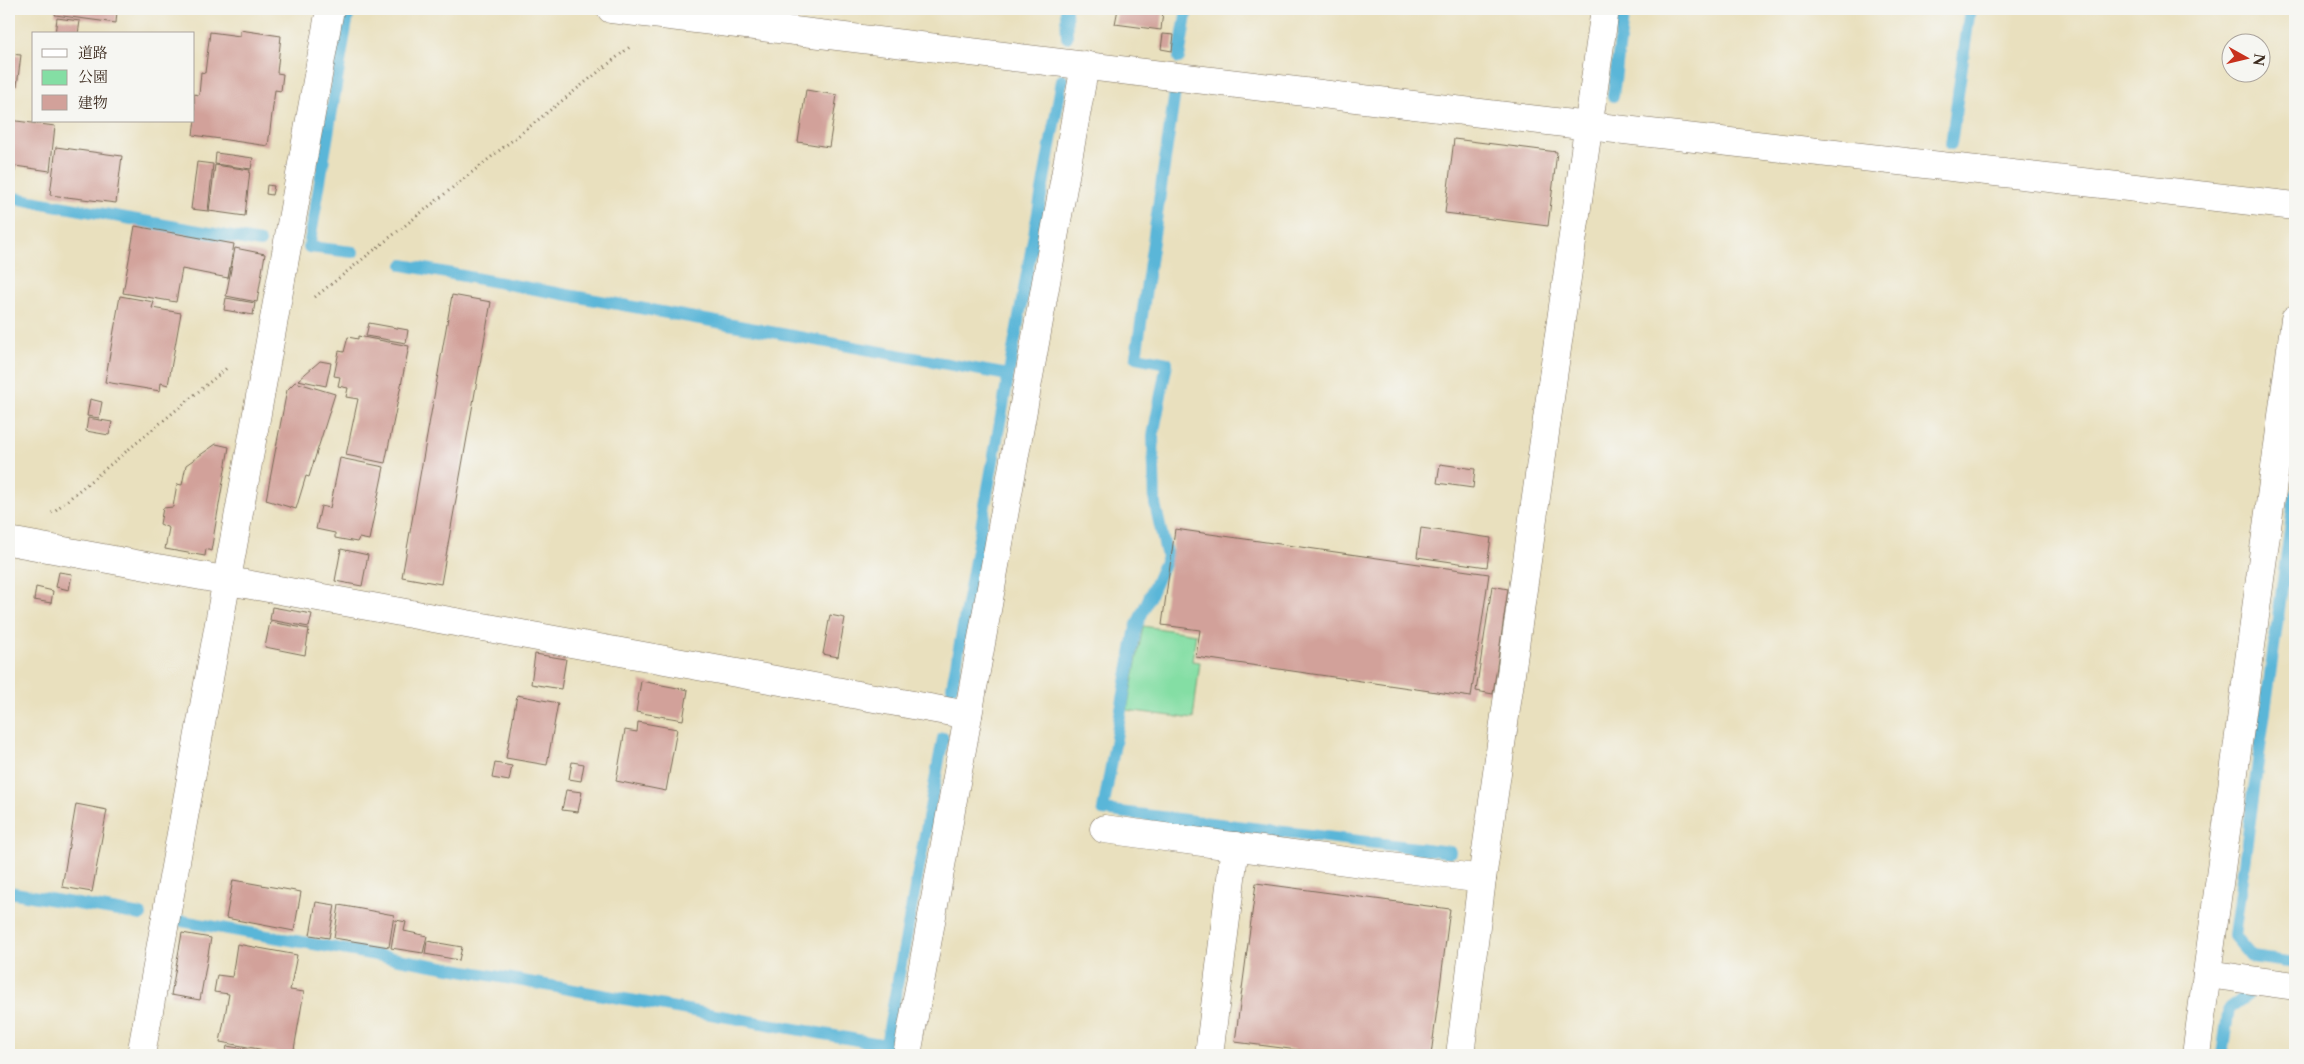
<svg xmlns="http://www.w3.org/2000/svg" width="2304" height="1064" font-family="'Libre Caslon Text','Noto Serif JP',serif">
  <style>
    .green { fill: #84dea4; stroke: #608461 }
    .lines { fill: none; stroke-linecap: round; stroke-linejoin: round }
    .stream { stroke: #5ab6d8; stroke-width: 12 }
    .building { fill: #d2a19a }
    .street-casing { stroke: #786a56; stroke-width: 29 }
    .path { stroke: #786a56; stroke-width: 3; stroke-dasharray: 1 4; stroke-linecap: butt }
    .street { stroke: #fff; stroke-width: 28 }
  </style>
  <rect width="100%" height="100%" fill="#f6f6f2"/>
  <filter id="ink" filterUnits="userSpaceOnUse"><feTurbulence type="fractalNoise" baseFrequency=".02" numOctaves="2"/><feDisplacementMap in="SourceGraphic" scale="10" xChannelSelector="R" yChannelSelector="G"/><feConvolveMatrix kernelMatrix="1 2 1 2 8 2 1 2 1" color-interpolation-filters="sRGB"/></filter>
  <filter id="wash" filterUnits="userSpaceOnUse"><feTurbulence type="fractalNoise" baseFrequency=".0096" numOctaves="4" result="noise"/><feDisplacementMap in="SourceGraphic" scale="20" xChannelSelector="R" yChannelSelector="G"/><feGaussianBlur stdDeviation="1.12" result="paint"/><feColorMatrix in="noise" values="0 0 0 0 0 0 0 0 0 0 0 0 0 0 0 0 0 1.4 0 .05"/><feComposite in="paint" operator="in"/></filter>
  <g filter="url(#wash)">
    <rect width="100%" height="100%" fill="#e9e0be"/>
    <path class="green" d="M 1143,626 L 1196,634 L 1192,661 L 1200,662 L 1193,719 L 1127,710 Z"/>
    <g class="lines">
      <g class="stream">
        <path d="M 349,9 L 309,247 L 353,252"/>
        <path d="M 1066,9 L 1067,37"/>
        <path d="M 1179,58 L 1187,9"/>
        <path d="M 1175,92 L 1136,357 L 1167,363 L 1153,436 L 1155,504 L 1167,557 L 1136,627 L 1103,810 L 1450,852"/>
        <path d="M 1613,96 L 1624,9"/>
        <path d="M 1951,144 L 1970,9"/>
        <path d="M 9,197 L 260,242"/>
        <path d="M 403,265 L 1008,375"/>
        <path d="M 2295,494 L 2234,936 L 2252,957 L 2295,963"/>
        <path d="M 952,687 L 1062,80"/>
        <path d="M 9,892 L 141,915"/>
        <path d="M 182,921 L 886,1045"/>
        <path d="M 884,1055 L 943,738"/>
        <path d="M 2222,1055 L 2229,1008 L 2249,994"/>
      </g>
    </g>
    <g id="blocks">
      <g class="building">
        <path d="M 56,9 L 122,9 L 122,12 L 117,11 L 116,23 L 55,15 Z"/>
        <path d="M 1118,9 L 1171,9 L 1170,12 L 1163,11 L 1161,30 L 1115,24 Z"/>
        <path d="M 57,18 L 80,21 L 78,34 L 55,34 Z"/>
        <path d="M 240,30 L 281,36 L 277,73 L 283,74 L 281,91 L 275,90 L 268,146 L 193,135 L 195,120 L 194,94 L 199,95 L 201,72 L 205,73 L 210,32 L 240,36 Z"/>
        <path d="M 1163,34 L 1174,35 L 1172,51 L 1161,49 Z"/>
        <path d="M 9,54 L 21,55 L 17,86 L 9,84 Z"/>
        <path d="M 806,90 L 837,95 L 829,147 L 798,142 Z"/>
        <path d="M 9,120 L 55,126 L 50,171 L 15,166 L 15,172 L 9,171 Z"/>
        <path d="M 1454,139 L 1557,152 L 1548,226 L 1445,213 Z"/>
        <path d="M 56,147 L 122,156 L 116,203 L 50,195 Z"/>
        <path d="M 216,153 L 253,158 L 251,169 L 215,164 Z"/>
        <path d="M 197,162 L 213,164 L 208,211 L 191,209 Z"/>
        <path d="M 215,165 L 250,170 L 245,216 L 209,211 Z"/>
        <path d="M 267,185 L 274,186 L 272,195 L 266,194 Z"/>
        <path d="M 135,226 L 234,244 L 228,278 L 182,269 L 176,302 L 123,293 Z"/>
        <path d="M 235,248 L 265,254 L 257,302 L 226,296 Z"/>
        <path d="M 452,295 L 491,302 L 441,584 L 402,577 Z"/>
        <path d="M 120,296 L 154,302 L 152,308 L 181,313 L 168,385 L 161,383 L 160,391 L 105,382 Z"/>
        <path d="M 226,298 L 255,303 L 253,315 L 224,310 Z"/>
        <path d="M 369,323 L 408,330 L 406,343 L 366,336 Z"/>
        <path d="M 358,336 L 409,346 L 385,463 L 346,455 L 358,399 L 346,397 L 348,388 L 338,386 L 340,377 L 334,376 L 339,351 L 344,352 L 348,337 L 358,339 Z"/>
        <path d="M 320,361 L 331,363 L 326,386 L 298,380 Z"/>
        <path d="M 295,382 L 335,394 L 309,477 L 306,476 L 296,509 L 266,500 L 287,390 Z"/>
        <path d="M 90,399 L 102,402 L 99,418 L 87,416 Z"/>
        <path d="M 88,418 L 112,422 L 109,435 L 86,431 Z"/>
        <path d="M 216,444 L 229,447 L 211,551 L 206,549 L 205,556 L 165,549 L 169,528 L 160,524 L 163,508 L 173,507 L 177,484 L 182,485 L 186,465 Z"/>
        <path d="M 340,458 L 384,467 L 369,540 L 359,538 L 357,542 L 335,538 L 335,533 L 316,529 L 321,506 L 330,508 Z"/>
        <path d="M 1440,464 L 1475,469 L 1473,488 L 1437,483 Z"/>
        <path d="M 1421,528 L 1491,538 L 1487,567 L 1417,557 Z"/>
        <path d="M 1175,529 L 1489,574 L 1471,697 L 1196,657 L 1200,630 L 1162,625 Z"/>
        <path d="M 341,549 L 368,555 L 362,586 L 335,581 Z"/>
        <path d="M 59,572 L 72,574 L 69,590 L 56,587 Z"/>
        <path d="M 1492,586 L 1508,589 L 1493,694 L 1476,691 Z"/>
        <path d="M 36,587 L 53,591 L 51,603 L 34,600 Z"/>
        <path d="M 272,607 L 312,614 L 309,627 L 270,620 Z"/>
        <path d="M 830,615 L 845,618 L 838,657 L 823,654 Z"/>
        <path d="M 270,622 L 309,629 L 305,655 L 265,647 Z"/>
        <path d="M 535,654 L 566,659 L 561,689 L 531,684 Z"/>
        <path d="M 641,681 L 688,690 L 683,720 L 636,712 Z"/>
        <path d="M 517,695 L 558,703 L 547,765 L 506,758 Z"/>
        <path d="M 638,722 L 677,729 L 666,791 L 616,781 L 625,730 L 637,732 Z"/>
        <path d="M 572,762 L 584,764 L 581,781 L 569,779 Z"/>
        <path d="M 495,763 L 512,766 L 509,781 L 492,778 Z"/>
        <path d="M 566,790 L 582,792 L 578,812 L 562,810 Z"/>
        <path d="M 76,804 L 107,810 L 92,892 L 62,887 Z"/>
        <path d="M 233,880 L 301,892 L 294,931 L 226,918 Z"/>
        <path d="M 1256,883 L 1450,909 L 1431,1055 L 1337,1055 L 1235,1042 Z"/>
        <path d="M 316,902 L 335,905 L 329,938 L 310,935 Z"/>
        <path d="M 339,905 L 394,915 L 389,947 L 334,938 Z"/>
        <path d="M 396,920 L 406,922 L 404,931 L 427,936 L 423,953 L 391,948 Z"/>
        <path d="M 182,933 L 211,938 L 200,1000 L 171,995 Z"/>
        <path d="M 427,941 L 462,947 L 459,960 L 425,954 Z"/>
        <path d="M 237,944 L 297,955 L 290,990 L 304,992 L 293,1055 L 220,1042 L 229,994 L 214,992 L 217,975 L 232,977 Z"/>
        <path d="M 227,1046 L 275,1054 L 275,1055 L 225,1055 Z"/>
      </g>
    </g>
  </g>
  <g filter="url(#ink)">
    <use href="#blocks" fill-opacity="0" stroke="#786a56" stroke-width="1"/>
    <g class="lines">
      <defs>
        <g id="street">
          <path d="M 611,9 L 1589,126 L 2295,206"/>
          <path d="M 9,541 L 968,715"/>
          <path d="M 1104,829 L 1482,879"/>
          <path d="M 2207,974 L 2295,986"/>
          <path d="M 141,1055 L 330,9"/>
          <path d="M 907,1055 L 1085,65"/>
          <path d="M 1209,1055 L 1235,846"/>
          <path d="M 1460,1055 L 1482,879 L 1605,9"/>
          <path d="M 2196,1055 L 2295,319"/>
        </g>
      </defs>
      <use href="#street" class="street-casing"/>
      <g class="path">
        <path d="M 315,297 L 631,46"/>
        <path d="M 52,513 L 228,367"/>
      </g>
      <use href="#street" class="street"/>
    </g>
  </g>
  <rect width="2304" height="1064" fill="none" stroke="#f6f6f2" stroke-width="30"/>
  <rect x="32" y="32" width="162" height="90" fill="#f6f6f2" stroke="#aba49d"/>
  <rect x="42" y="49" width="25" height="8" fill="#ffffff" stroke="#aba49d"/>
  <text x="78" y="58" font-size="15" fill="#3b2a1e">道路</text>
  <rect x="42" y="70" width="25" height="15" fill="#84dea4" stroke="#aba49d"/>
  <text x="78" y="82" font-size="15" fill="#3b2a1e">公園</text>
  <rect x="42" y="95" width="25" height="15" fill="#d2a19a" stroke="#aba49d"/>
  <text x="78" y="108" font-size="15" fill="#3b2a1e">建物</text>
  <g transform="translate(2246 58) rotate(98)"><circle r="24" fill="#f6f6f2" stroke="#aba49d"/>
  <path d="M0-4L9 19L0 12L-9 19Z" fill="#c8321e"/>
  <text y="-8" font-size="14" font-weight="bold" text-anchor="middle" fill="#3b2a1e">N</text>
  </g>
</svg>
